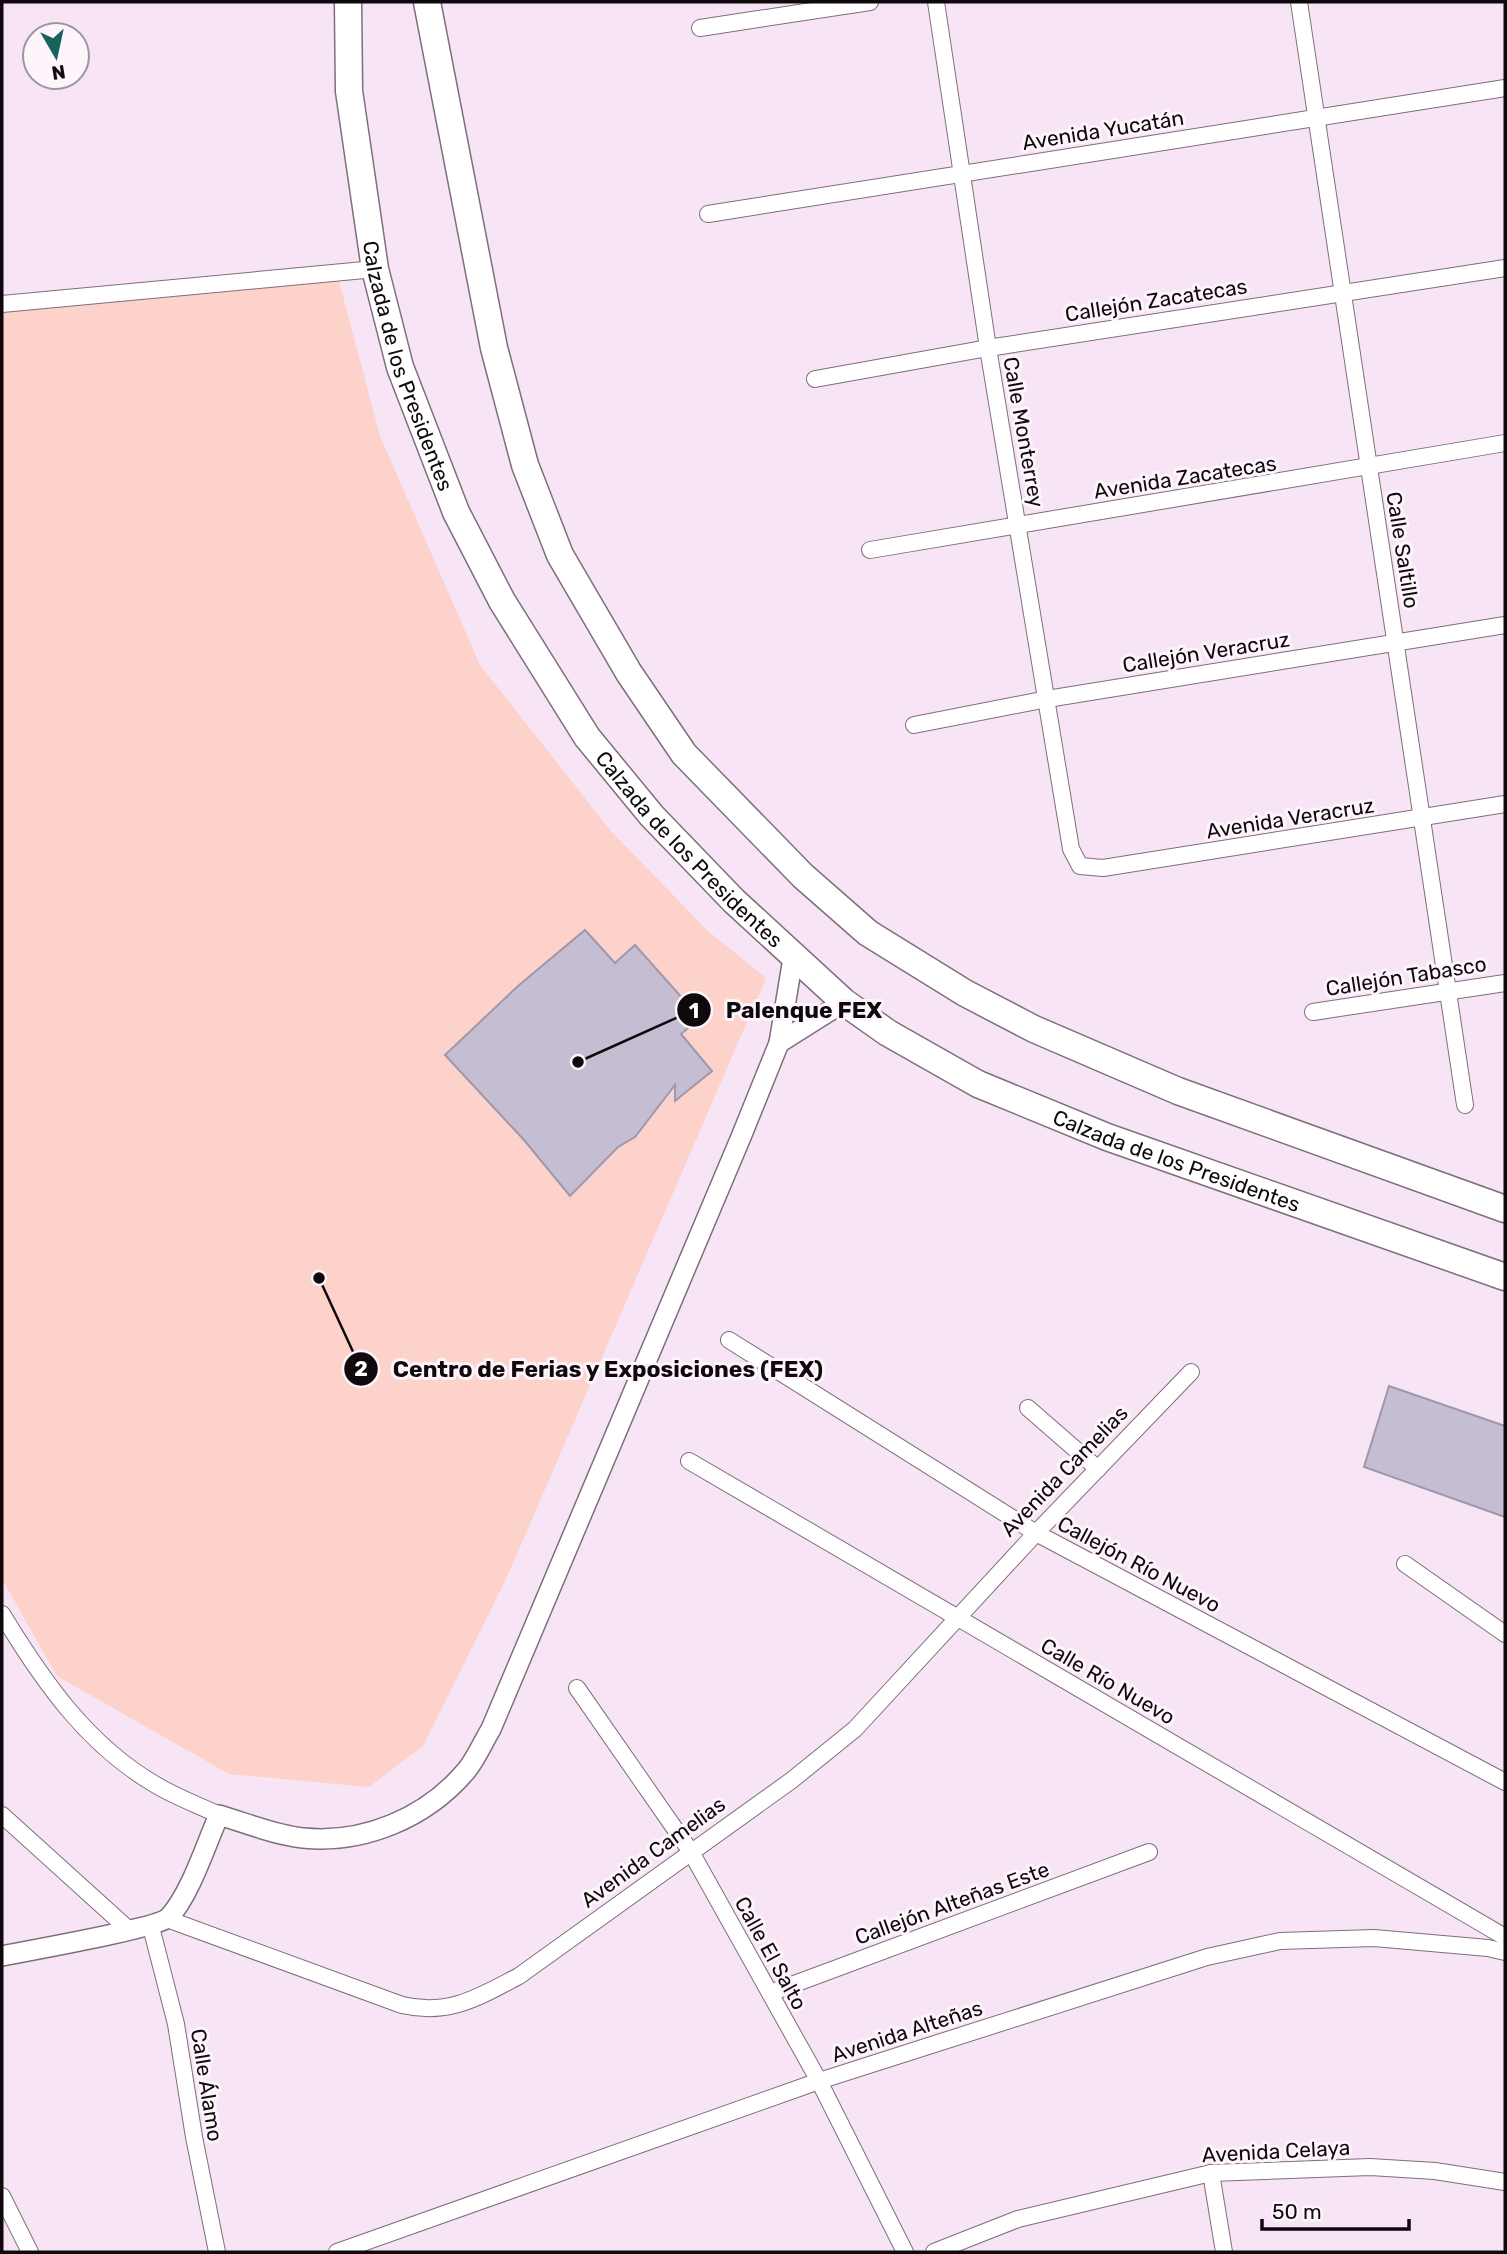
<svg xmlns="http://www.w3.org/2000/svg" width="1507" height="2254" font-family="Rubik,sans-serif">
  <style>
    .green { fill: #fcd2cb }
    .building { fill: #c5bed2; stroke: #9f98ac; stroke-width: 2 }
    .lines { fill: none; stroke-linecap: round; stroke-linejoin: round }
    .minor-casing { stroke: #7f6e7c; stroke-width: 18 }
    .tertiary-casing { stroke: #7f6e7c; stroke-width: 22 }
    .trunk-casing { stroke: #7f6e7c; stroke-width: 29 }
    .minor { stroke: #fff; stroke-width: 16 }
    .tertiary { stroke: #fff; stroke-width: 19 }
    .trunk { stroke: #fff; stroke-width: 26 }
    .labels { text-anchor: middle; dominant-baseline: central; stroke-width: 6; stroke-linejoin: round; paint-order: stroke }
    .street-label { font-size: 21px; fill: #0f090e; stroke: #fdf5fb }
    .leader { fill: none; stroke: #0f090e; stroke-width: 2.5 }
    .callout-dot { fill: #0f090e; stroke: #fdf5fb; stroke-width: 2.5 }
    .mark-label { font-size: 21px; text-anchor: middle; font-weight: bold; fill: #fff }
    .callout-label { font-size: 23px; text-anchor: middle; font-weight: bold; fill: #0f090e; stroke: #fdf5fb; stroke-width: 6; stroke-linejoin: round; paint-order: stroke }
  </style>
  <rect width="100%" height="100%" fill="#f7e4f4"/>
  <path class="green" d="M 336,270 L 380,436 L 480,665 L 610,830 L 708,931 L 766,978 L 507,1577 L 423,1746 L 369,1787 L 229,1774 L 57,1676 L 2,1579 L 2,304 Z"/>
  <g class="building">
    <path d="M 585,930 L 615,963 L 635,945 L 700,1018 L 681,1034 L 712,1071 L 675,1101 L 675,1085 L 635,1137 L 618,1147 L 570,1196 L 524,1140 L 445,1055 L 518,986 Z"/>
    <path d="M 1389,1386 L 1505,1426 L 1505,1517 L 1364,1467 Z"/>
  </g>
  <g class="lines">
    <defs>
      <g id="minor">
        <path d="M 936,2 L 988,348 L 1071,849 L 1080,866 L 1103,868 L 1505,804"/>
        <path d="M 1299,2 L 1465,1105"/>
        <path d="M 700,28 L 870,2"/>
        <path d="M 708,214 L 1505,88"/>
        <path d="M 2,304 L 375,269"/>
        <path d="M 815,379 L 988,348 L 1505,268"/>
        <path d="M 870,550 L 1505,443"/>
        <path d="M 914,725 L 1047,699 L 1505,625"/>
        <path d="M 1313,1012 L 1505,983"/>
        <path d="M 729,1340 L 1036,1533 L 1505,1782"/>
        <path d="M 1028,1408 L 1098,1469"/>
        <path d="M 689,1461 L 1505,1937"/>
        <path d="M 1405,1564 L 1505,1634"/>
        <path d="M 2,1614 C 42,1680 87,1745 156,1785 C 176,1797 198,1805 219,1815"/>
        <path d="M 577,1688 L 691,1852 L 819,2081 L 905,2252"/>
        <path d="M 2,1815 L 128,1929"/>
        <path d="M 167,1919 L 402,2005 C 449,2016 479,1997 519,1976 L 792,1780 L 855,1729 L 1036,1533 L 1191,1372"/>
        <path d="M 151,1927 L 176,2024 L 194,2137 L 217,2252"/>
        <path d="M 770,1993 L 1149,1852"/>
        <path d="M 1211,2173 L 1224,2252"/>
        <path d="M 2,2196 L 30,2252"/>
        <path d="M 337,2252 L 819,2081 L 1207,1957 L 1280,1941 L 1374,1938 L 1488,1948 L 1505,1952"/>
        <path d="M 934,2252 L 1018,2219 L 1211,2173 L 1370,2167 L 1435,2171 L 1505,2182"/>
      </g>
      <g id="tertiary">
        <path d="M 779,1043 L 844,1002"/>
        <path d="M 2,1956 C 27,1951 159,1928 169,1917 C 190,1895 206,1844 219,1815 C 246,1823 275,1835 303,1838 C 364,1844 426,1818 466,1771 C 476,1759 483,1742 491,1729 L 741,1137 L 779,1043 L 793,958"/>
      </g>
      <g id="trunk">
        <path id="s1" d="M 348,2 L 349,91 L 375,269 L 400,367 L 456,512 L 502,601 L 587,737 L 652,816 L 734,901 L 844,1002 L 888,1033 L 978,1084 L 1107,1137 L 1505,1277"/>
        <path d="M 427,2 L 494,348 L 525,465 L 560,555 L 629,673 L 684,754 L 803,876 L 868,933 L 965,993 L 1034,1029 L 1178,1091 L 1505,1209"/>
      </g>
    </defs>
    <use href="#minor" class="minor-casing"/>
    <use href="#tertiary" class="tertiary-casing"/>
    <use href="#trunk" class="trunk-casing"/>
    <use href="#minor" class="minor"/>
    <use href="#tertiary" class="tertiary"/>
    <use href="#trunk" class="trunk"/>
  </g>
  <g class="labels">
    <g class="street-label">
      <text transform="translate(1103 130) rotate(-9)">Avenida Yucatán</text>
      <text transform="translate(1156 300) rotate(-9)">Callejón Zacatecas</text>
      <text stroke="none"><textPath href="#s1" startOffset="371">Calzada de los Presidentes</textPath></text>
      <text transform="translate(1024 432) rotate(80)">Calle Monterrey</text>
      <text transform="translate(1185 477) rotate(-9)">Avenida Zacatecas</text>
      <text transform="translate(1403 550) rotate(81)">Calle Saltillo</text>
      <text transform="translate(1206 652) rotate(-9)">Callejón Veracruz</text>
      <text transform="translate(1290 818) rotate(-9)">Avenida Veracruz</text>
      <text stroke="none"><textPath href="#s1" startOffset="938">Calzada de los Presidentes</textPath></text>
      <text transform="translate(1406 976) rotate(-9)">Callejón Tabasco</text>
      <text stroke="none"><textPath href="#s1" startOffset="1526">Calzada de los Presidentes</textPath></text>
      <text transform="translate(1064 1471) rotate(-46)">Avenida Camelias</text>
      <text transform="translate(1139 1564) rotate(28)">Callejón Río Nuevo</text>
      <text transform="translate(1108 1681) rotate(30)">Calle Río Nuevo</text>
      <text transform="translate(653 1852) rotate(-36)">Avenida Camelias</text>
      <text transform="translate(952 1903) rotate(-20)">Callejón Alteñas Este</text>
      <text transform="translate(771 1953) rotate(61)">Calle El Salto</text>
      <text transform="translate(907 2031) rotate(-18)">Avenida Alteñas</text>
      <text transform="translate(207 2085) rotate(81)">Calle Álamo</text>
      <text transform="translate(1276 2151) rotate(-3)">Avenida Celaya</text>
    </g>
  </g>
  <path class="leader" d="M578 1062L694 1010M319 1278L361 1369"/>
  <g class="callout-dot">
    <circle cx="578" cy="1062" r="7"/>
    <circle cx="319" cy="1278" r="7"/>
    <circle cx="694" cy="1010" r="18"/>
    <circle cx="361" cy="1369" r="18"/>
  </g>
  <g class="mark-label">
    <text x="694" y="1018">1</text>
    <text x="361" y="1376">2</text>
  </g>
  <g class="callout-label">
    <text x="804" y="1018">Palenque FEX</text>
    <text x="608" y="1377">Centro de Ferias y Exposiciones (FEX)</text>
  </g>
  <rect width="1507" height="2254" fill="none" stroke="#0f090e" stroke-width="7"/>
  <g transform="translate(56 56) rotate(171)"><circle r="33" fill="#fdf5fb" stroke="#9e979c" stroke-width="2"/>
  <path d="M0-5L12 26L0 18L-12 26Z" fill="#17635c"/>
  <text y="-10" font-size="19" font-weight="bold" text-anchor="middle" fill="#0f090e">N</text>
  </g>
  <path d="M1262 2219v10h147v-10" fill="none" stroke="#0f090e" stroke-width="3.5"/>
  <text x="1272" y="2219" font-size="21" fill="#0f090e" stroke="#fdf5fb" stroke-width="5" paint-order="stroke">50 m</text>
</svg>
